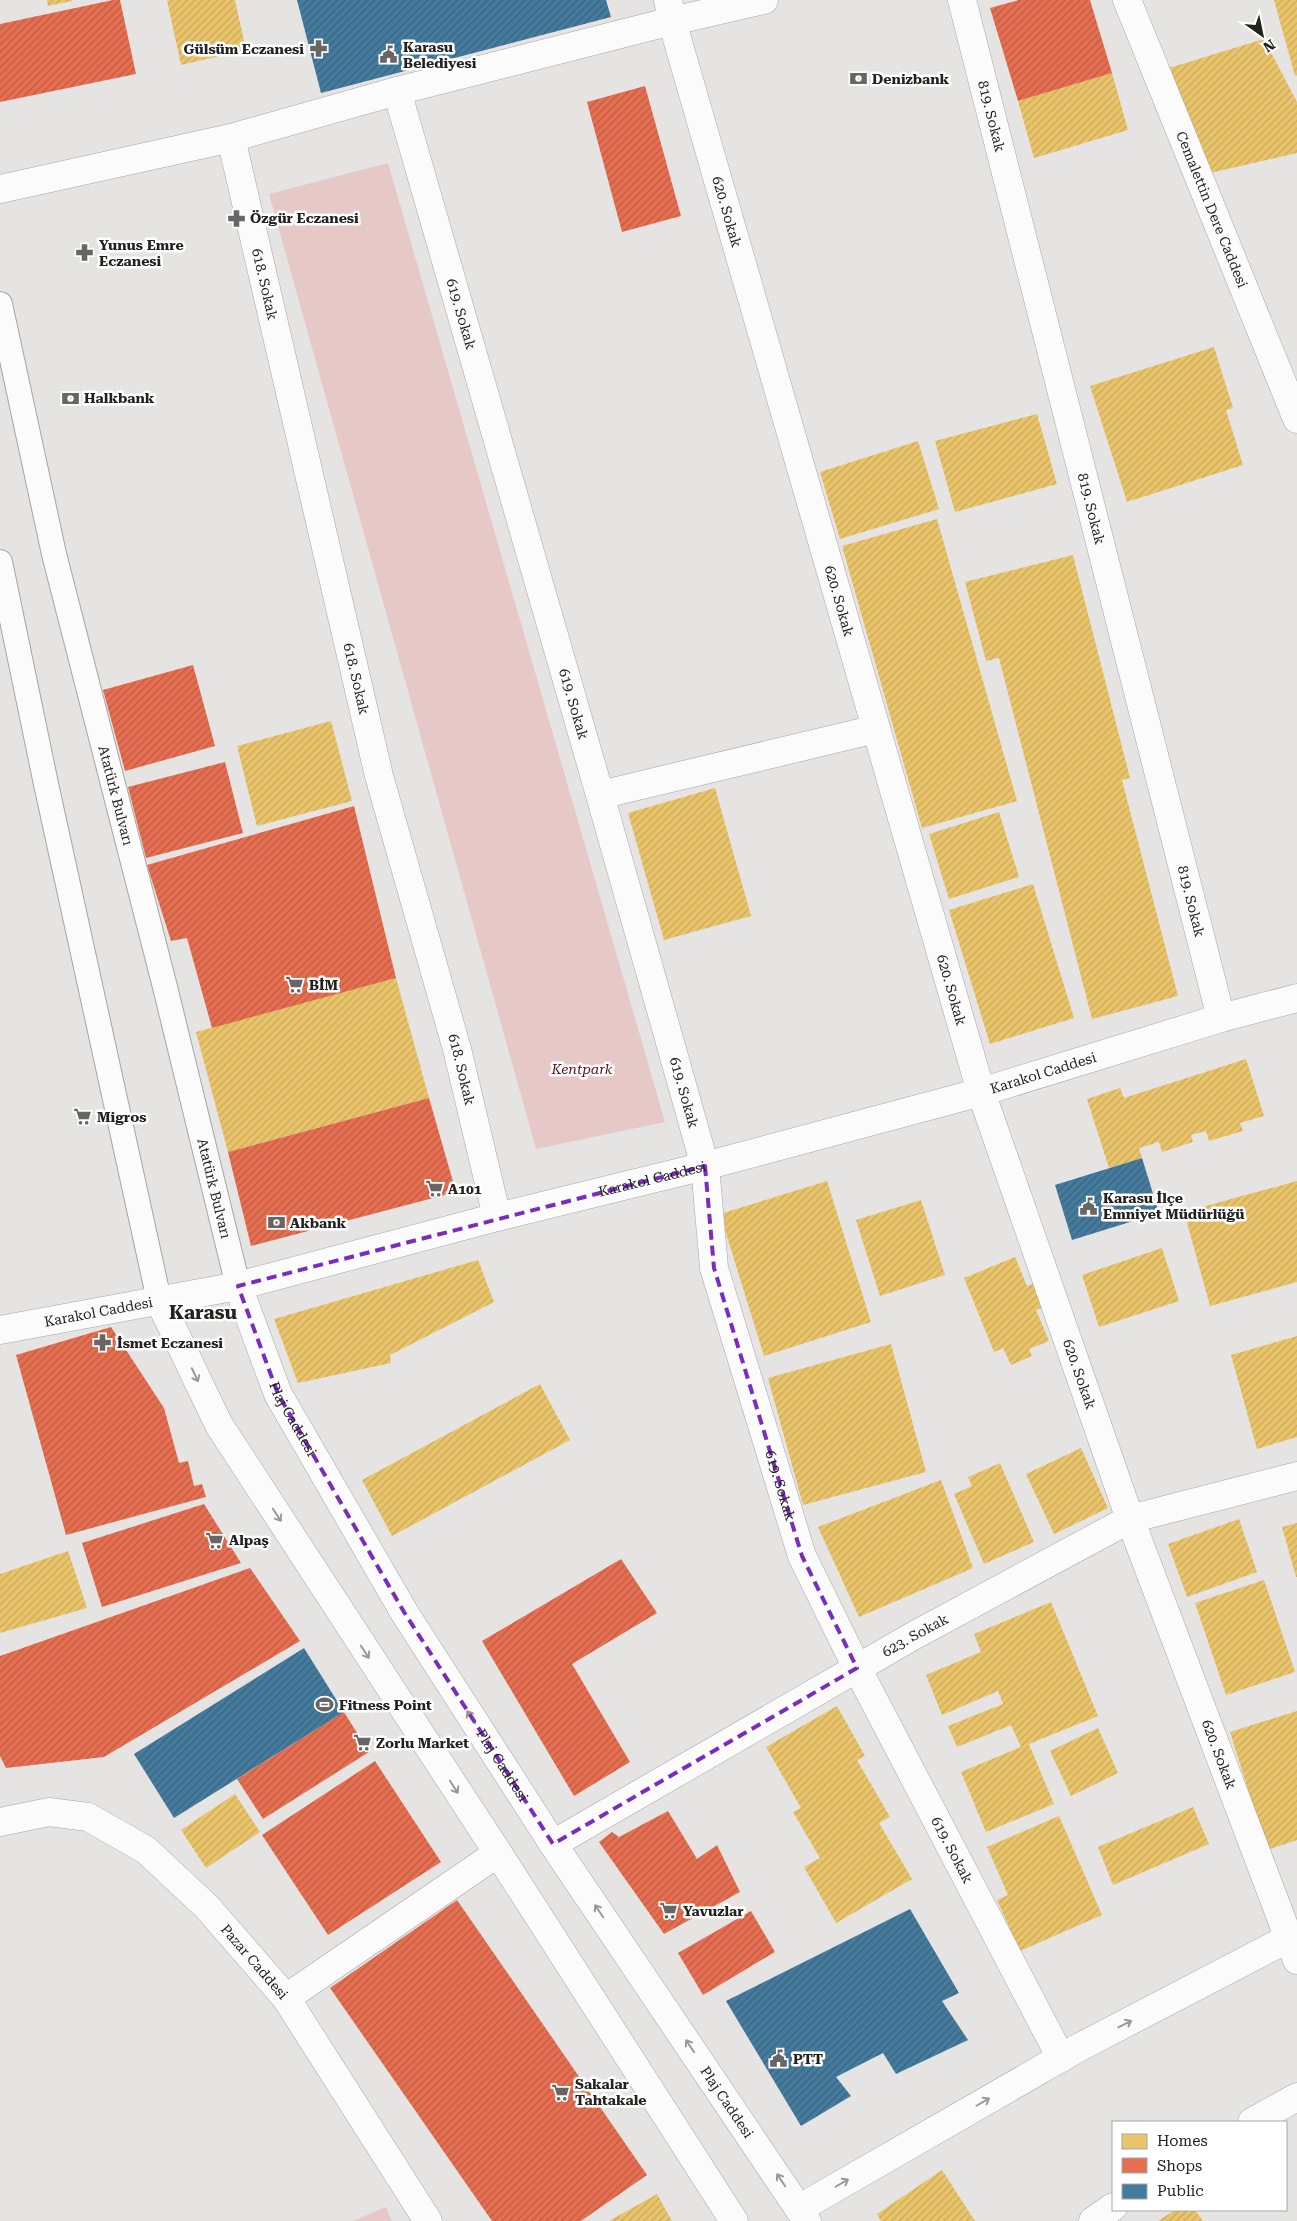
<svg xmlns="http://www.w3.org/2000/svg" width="1297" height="2221" font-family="'Roboto Serif',serif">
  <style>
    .green { fill: #e6c8c7 }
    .homes { fill: url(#homes-hatch) }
    .shops { fill: url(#shops-hatch) }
    .public { fill: url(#public-hatch) }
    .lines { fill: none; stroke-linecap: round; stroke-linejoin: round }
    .pedestrian-casing { stroke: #a6a5a4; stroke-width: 26 }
    .minor-casing { stroke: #a6a5a4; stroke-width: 29 }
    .tertiary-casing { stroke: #a6a5a4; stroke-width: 29 }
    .secondary-casing { stroke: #a6a5a4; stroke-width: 29 }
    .primary-casing { stroke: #a6a5a4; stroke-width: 29 }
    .pedestrian { stroke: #fbfbfb; stroke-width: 24 }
    .minor { stroke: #fbfbfb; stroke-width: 28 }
    .tertiary { stroke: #fbfbfb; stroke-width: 28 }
    .secondary { stroke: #fbfbfb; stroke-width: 28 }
    .primary { stroke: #fbfbfb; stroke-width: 28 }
    .oneway { stroke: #9a9999 }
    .marked { fill: none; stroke: #7b2cbf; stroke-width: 4; stroke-dasharray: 10 6; stroke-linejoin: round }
    .labels { text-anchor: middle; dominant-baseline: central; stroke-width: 5; stroke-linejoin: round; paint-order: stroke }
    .poi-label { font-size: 14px; font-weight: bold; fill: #232221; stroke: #fff; text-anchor: start }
    .street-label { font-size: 14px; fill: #232221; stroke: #fff }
    .park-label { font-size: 14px; font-style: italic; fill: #590e18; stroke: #fff }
    .district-label { font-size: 19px; font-weight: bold; fill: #232221; stroke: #fff }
  </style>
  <defs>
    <pattern id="homes-hatch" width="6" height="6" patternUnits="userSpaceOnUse" patternTransform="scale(1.25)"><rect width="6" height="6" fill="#e9c46a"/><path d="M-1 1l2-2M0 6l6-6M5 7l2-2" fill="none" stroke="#c8a85c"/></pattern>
    <pattern id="shops-hatch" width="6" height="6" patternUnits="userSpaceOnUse" patternTransform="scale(1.25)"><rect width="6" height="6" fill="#e76f51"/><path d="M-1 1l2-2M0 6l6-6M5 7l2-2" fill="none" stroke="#bb5b43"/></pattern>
    <pattern id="public-hatch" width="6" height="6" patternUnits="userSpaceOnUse" patternTransform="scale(1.25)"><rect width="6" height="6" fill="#457b9d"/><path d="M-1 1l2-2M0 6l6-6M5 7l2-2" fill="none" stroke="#396480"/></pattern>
  </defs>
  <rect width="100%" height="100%" fill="#e6e4e2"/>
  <g class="green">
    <path d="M 388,163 L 665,1122 L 536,1149 L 269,194 Z"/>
    <path d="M 386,2207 L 392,2221 L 353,2221 Z"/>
  </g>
  <g class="homes">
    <path d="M 47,0 L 72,0 L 72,1 L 48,6 Z"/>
    <path d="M 167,0 L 235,0 L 246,50 L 181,65 Z"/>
    <path d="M 1274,0 L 1297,0 L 1297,75 L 1295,76 Z"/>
    <path d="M 1264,39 L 1297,102 L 1297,153 L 1210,173 L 1169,68 Z"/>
    <path d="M 1112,73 L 1128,130 L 1034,158 L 1018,101 Z"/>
    <path d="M 1214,347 L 1233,408 L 1226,410 L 1243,465 L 1127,502 L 1090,386 Z"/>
    <path d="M 1037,414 L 1057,484 L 955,512 L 935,441 Z"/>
    <path d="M 918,441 L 939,509 L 840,539 L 820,472 Z"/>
    <path d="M 937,519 L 1017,801 L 922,828 L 842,546 Z"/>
    <path d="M 1073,555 L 1130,778 L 1122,780 L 1178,996 L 1092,1019 L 999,658 L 986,661 L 965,582 Z"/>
    <path d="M 331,721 L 352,801 L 257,826 L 237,746 Z"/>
    <path d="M 715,788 L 751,916 L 664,940 L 628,813 Z"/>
    <path d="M 999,812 L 1019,877 L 949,899 L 929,834 Z"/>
    <path d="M 1033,884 L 1074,1018 L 990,1044 L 949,910 Z"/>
    <path d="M 396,978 L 429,1098 L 228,1152 L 196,1032 Z"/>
    <path d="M 1246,1059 L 1264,1116 L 1240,1123 L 1243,1131 L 1209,1141 L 1206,1131 L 1191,1135 L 1193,1142 L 1162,1152 L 1159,1142 L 1139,1148 L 1142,1158 L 1109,1168 L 1087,1099 L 1120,1088 L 1124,1098 Z"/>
    <path d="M 827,1181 L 871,1322 L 764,1356 L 720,1214 Z"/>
    <path d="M 1297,1181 L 1297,1282 L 1210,1306 L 1184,1212 Z"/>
    <path d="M 921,1200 L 945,1275 L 880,1296 L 856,1220 Z"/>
    <path d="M 1162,1248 L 1179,1301 L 1099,1327 L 1082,1275 Z"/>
    <path d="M 1015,1257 L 1027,1286 L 1036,1283 L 1046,1306 L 1036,1310 L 1049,1341 L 1029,1349 L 1032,1356 L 1011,1365 L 1003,1348 L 994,1352 L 964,1278 Z"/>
    <path d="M 478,1260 L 494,1302 L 390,1355 L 391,1363 L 298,1383 L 274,1319 Z"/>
    <path d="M 1297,1336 L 1297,1437 L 1257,1449 L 1231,1355 Z"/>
    <path d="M 891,1344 L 926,1472 L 803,1505 L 768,1378 Z"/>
    <path d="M 540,1384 L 570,1440 L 392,1536 L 362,1480 Z"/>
    <path d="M 1081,1448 L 1108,1508 L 1054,1534 L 1026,1474 Z"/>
    <path d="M 1000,1463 L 1034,1542 L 984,1564 L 954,1494 L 972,1486 L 968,1477 Z"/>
    <path d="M 941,1480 L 973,1568 L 859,1617 L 818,1527 Z"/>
    <path d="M 1239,1519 L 1257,1572 L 1187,1597 L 1168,1544 Z"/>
    <path d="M 1297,1523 L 1297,1577 L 1296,1577 L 1282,1527 Z"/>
    <path d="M 68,1551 L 87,1608 L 0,1633 L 0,1574 Z"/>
    <path d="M 1264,1580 L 1295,1672 L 1226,1695 L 1195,1603 Z"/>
    <path d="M 1051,1602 L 1098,1716 L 1029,1744 L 1054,1804 L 986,1832 L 961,1772 L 1021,1747 L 1011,1725 L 957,1747 L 948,1726 L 1003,1704 L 998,1691 L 942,1715 L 926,1675 L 981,1652 L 974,1634 Z"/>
    <path d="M 837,1706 L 865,1756 L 857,1760 L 890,1817 L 879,1823 L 912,1879 L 836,1923 L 804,1867 L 820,1858 L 793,1812 L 801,1808 L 766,1747 Z"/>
    <path d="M 1297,1711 L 1297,1840 L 1267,1850 L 1230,1732 Z"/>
    <path d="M 1098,1728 L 1118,1773 L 1071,1796 L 1050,1751 Z"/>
    <path d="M 235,1794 L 260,1832 L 206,1868 L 181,1830 Z"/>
    <path d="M 1193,1807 L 1209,1844 L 1113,1885 L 1098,1847 Z"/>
    <path d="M 1059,1816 L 1102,1915 L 1020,1951 L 997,1900 L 1008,1895 L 987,1847 Z"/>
    <path d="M 942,2170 L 975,2221 L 881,2221 L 877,2214 Z"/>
    <path d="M 657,2194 L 672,2221 L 609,2221 Z"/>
    <path d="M 1175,2210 L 1195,2210 L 1203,2221 L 1158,2221 Z"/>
  </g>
  <g class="shops">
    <path d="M 113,0 L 120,0 L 136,74 L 0,102 L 0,24 Z"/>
    <path d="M 1019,0 L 1090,0 L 1112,73 L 1018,101 L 990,8 Z"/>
    <path d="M 645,86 L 681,216 L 622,232 L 587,102 Z"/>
    <path d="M 193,665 L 215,746 L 125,771 L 103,690 Z"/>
    <path d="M 225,762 L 243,833 L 146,858 L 128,787 Z"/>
    <path d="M 354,806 L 396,978 L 212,1028 L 187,938 L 171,941 L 147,865 Z"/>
    <path d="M 429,1098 L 456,1192 L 251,1246 L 228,1152 Z"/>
    <path d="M 111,1327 L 164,1408 L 179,1463 L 188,1461 L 194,1486 L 202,1484 L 206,1497 L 66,1535 L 16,1355 Z"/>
    <path d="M 204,1504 L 241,1563 L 102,1607 L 82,1543 Z"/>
    <path d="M 621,1559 L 657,1613 L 572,1664 L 630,1762 L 574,1796 L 482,1641 Z"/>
    <path d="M 250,1568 L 300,1641 L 104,1757 L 6,1768 L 0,1756 L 0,1656 Z"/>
    <path d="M 344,1712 L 369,1752 L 263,1819 L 237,1779 Z"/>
    <path d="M 375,1761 L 441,1862 L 328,1935 L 262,1835 Z"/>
    <path d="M 668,1811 L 697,1859 L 717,1845 L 740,1892 L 664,1934 L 599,1842 L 612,1832 L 619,1837 Z"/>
    <path d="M 457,1900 L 647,2175 L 581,2221 L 492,2221 L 330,1988 Z"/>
    <path d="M 751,1911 L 775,1952 L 703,1995 L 678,1953 Z"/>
  </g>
  <g class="public">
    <path d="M 297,0 L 606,0 L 611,17 L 321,93 Z"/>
    <path d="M 1142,1158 L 1159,1213 L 1072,1240 L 1055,1185 Z"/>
    <path d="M 304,1648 L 344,1712 L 174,1818 L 134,1754 Z"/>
    <path d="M 910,1909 L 959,1993 L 942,2001 L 968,2040 L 896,2074 L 883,2053 L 836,2077 L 851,2096 L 801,2126 L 726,2001 Z"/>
  </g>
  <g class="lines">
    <defs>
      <g id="pedestrian">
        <path id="s1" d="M 0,304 L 54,554 L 165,987 L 238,1286"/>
        <path d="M 0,562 L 46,784 L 159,1300"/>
      </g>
      <g id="minor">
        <path id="s2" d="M 668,0 L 672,21 L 981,1092 L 1130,1519 L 1297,1960"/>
        <path id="s3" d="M 962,0 L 1221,1018"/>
        <path id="s4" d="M 1127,0 L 1297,419"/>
        <path id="s5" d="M 397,91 L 600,795 L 705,1166 L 714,1268 L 802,1556 L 857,1668 L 1061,2058"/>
        <path id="s6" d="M 231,138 L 379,776 L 457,1049 L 497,1217"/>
        <path d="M 0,189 L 231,138 L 397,91 L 672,21 L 764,0"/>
        <path d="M 600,795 L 876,729"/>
        <path id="s7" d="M 553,1844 L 913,1636 L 1130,1519 L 1297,1476"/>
        <path d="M 286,1998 L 498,1853"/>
        <path d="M 1252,2122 L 1297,2097"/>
        <path d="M 800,2208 L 1078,2048 L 1289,1938"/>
        <path d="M 1093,2221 L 1113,2207"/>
      </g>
      <g id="tertiary">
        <path id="s8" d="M 0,1822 L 49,1812 L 88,1817 L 146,1850 L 207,1907 L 286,1998 L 428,2221"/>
      </g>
      <g id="secondary">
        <path id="s9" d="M 0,1330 L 238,1286 L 497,1217 L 705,1166 L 981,1092 L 1221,1018 L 1297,998"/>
      </g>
      <g id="primary">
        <path id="s10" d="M 238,1286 L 278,1394 L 404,1612 L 553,1844 L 807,2221"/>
        <path d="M 159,1300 L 219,1425 L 498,1853 L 734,2221"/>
      </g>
    </defs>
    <use href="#pedestrian" class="pedestrian-casing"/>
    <use href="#minor" class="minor-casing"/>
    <use href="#tertiary" class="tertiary-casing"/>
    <use href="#secondary" class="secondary-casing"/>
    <use href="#primary" class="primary-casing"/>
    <use href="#pedestrian" class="pedestrian"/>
    <use href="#minor" class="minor"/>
    <use href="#tertiary" class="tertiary"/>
    <use href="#secondary" class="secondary"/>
    <use href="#primary" class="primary"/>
  </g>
  <defs><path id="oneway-shaft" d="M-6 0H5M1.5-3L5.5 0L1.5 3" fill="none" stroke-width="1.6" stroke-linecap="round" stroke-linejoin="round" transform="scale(1.25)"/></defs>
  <g class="oneway">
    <use href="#oneway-shaft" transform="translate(195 1375) rotate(65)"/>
    <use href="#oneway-shaft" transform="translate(277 1515) rotate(57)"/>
    <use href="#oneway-shaft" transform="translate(365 1652) rotate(57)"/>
    <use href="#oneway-shaft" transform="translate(471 1717) rotate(-123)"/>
    <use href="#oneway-shaft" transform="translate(454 1787) rotate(57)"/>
    <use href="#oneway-shaft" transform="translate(599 1911) rotate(-124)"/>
    <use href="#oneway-shaft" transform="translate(1125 2024) rotate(-27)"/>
    <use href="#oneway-shaft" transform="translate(690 2046) rotate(-124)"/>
    <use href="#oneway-shaft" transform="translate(983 2102) rotate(-30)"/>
    <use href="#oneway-shaft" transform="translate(781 2180) rotate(-124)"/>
    <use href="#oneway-shaft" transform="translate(842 2183) rotate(-30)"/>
  </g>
  <path class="marked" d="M 705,1166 L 714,1268 L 802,1556 L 857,1668 L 553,1844 L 404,1612 L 278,1394 L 238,1286 Z"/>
  <defs>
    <symbol id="pharmacy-bare" viewBox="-9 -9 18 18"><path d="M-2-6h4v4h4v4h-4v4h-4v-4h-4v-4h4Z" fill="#676665" stroke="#fff" stroke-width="2.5" paint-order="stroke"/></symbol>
    <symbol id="civic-bare" viewBox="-9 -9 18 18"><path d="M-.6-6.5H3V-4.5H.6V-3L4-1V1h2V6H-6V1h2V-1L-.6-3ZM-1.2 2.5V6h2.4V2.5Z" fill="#676665" stroke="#fff" stroke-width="2.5" paint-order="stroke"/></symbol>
    <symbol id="bank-bare" viewBox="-9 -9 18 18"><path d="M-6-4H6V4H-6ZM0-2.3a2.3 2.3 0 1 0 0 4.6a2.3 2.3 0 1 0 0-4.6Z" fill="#676665" stroke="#fff" stroke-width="2.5" paint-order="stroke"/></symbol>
    <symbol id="supermarket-bare" viewBox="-9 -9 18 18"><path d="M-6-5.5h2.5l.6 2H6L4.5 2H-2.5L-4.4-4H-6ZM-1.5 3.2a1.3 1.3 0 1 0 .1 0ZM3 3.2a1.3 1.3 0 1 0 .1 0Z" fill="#676665" stroke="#fff" stroke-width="2.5" paint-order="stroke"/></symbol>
    <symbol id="stadium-bare" viewBox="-9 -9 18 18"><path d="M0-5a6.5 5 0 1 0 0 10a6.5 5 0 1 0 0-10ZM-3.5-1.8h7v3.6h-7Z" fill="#676665" stroke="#fff" stroke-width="2.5" paint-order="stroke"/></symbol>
  </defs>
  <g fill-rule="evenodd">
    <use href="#pharmacy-bare" x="306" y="36" width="25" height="25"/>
    <use href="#civic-bare" x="376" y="42" width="25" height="25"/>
    <use href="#bank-bare" x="846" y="66" width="25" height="25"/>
    <use href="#pharmacy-bare" x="224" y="206" width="25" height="25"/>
    <use href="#pharmacy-bare" x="72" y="240" width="25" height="25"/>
    <use href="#bank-bare" x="58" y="386" width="25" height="25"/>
    <use href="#supermarket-bare" x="282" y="972" width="25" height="25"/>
    <use href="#supermarket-bare" x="70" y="1104" width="25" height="25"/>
    <use href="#supermarket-bare" x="422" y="1176" width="25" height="25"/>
    <use href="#civic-bare" x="1076" y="1194" width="25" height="25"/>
    <use href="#bank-bare" x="264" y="1210" width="25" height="25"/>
    <use href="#pharmacy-bare" x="90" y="1330" width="25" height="25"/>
    <use href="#supermarket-bare" x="202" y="1528" width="25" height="25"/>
    <use href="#stadium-bare" x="312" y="1692" width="25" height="25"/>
    <use href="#supermarket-bare" x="350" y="1730" width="25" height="25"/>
    <use href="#supermarket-bare" x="656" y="1898" width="25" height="25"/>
    <use href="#civic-bare" x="766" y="2046" width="25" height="25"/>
    <use href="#supermarket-bare" x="548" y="2080" width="25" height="25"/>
  </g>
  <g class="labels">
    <g class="poi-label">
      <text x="403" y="47">Karasu<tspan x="403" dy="16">Belediyesi</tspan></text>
      <text x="304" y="49" text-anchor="end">Gülsüm Eczanesi</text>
      <text x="872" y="79">Denizbank</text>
      <text x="250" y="218">Özgür Eczanesi</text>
      <text x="99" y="245">Yunus Emre<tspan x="99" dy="16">Eczanesi</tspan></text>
      <text x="84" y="398">Halkbank</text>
      <text x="309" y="985">BİM</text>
      <text x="97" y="1117">Migros</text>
      <text x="448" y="1189">A101</text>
      <text x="1103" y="1198">Karasu İlçe<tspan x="1103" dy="16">Emniyet Müdürlüğü</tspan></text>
      <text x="290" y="1223">Akbank</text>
      <text x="117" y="1343">İsmet Eczanesi</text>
      <text x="229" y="1540">Alpaş</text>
      <text x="339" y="1705">Fitness Point</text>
      <text x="376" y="1743">Zorlu Market</text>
      <text x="683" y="1911">Yavuzlar</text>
      <text x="793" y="2059">PTT</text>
      <text x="575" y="2084">Sakalar<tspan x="575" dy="16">Tahtakale</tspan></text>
    </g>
    <g class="street-label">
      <text stroke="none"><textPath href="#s3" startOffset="120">819. Sokak</textPath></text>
      <text stroke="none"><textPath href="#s4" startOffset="226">Cemalettin Dere Caddesi</textPath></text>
      <text stroke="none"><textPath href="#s2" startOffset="220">620. Sokak</textPath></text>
      <text stroke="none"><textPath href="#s6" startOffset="150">618. Sokak</textPath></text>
      <text stroke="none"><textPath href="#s5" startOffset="232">619. Sokak</textPath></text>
      <text stroke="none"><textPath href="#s3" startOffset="525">819. Sokak</textPath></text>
      <text stroke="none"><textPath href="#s2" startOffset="625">620. Sokak</textPath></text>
      <text stroke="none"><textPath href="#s6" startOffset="555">618. Sokak</textPath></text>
      <text stroke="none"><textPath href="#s5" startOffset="638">619. Sokak</textPath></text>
      <text stroke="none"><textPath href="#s1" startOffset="505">Atatürk Bulvarı</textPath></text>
      <text stroke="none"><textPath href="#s3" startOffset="930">819. Sokak</textPath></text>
      <text stroke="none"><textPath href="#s2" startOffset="1030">620. Sokak</textPath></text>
      <text stroke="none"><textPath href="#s6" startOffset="960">618. Sokak</textPath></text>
      <text stroke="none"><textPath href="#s9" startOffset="1075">Karakol Caddesi</textPath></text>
      <text stroke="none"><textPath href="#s5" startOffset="1042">619. Sokak</textPath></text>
      <text stroke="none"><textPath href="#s9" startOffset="670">Karakol Caddesi</textPath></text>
      <text stroke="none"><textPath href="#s1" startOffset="910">Atatürk Bulvarı</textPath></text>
      <text stroke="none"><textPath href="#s9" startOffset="100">Karakol Caddesi</textPath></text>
      <text stroke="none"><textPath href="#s2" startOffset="1435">620. Sokak</textPath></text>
      <text stroke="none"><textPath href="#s10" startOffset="144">Plaj Caddesi</textPath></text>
      <text stroke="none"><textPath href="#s5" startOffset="1448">619. Sokak</textPath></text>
      <text stroke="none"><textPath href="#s7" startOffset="418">623. Sokak</textPath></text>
      <text stroke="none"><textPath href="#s2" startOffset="1840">620. Sokak</textPath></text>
      <text stroke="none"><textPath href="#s10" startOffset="549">Plaj Caddesi</textPath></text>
      <text stroke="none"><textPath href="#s5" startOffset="1852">619. Sokak</textPath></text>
      <text stroke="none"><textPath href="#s8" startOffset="312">Pazar Caddesi</textPath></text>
      <text stroke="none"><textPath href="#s10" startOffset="954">Plaj Caddesi</textPath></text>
    </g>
    <g class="park-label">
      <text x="582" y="1069">Kentpark</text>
    </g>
    <g class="district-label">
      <text x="203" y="1312">Karasu</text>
    </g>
  </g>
  <rect x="1112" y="2121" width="175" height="90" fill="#ffffff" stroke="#a7a7a6"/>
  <rect x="1122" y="2134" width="25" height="15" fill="#e9c46a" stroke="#a7a7a6"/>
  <text x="1157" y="2146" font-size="15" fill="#232221">Homes</text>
  <rect x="1122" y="2158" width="25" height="15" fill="#e76f51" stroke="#a7a7a6"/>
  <text x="1157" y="2171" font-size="15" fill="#232221">Shops</text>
  <rect x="1122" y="2184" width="25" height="15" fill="#457b9d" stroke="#a7a7a6"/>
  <text x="1157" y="2196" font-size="15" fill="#232221">Public</text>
  <g transform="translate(1262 35) rotate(147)" stroke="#ffffff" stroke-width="4" paint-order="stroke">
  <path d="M0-4L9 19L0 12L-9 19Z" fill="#232221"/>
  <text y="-8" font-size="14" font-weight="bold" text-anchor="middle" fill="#232221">N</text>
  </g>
</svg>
